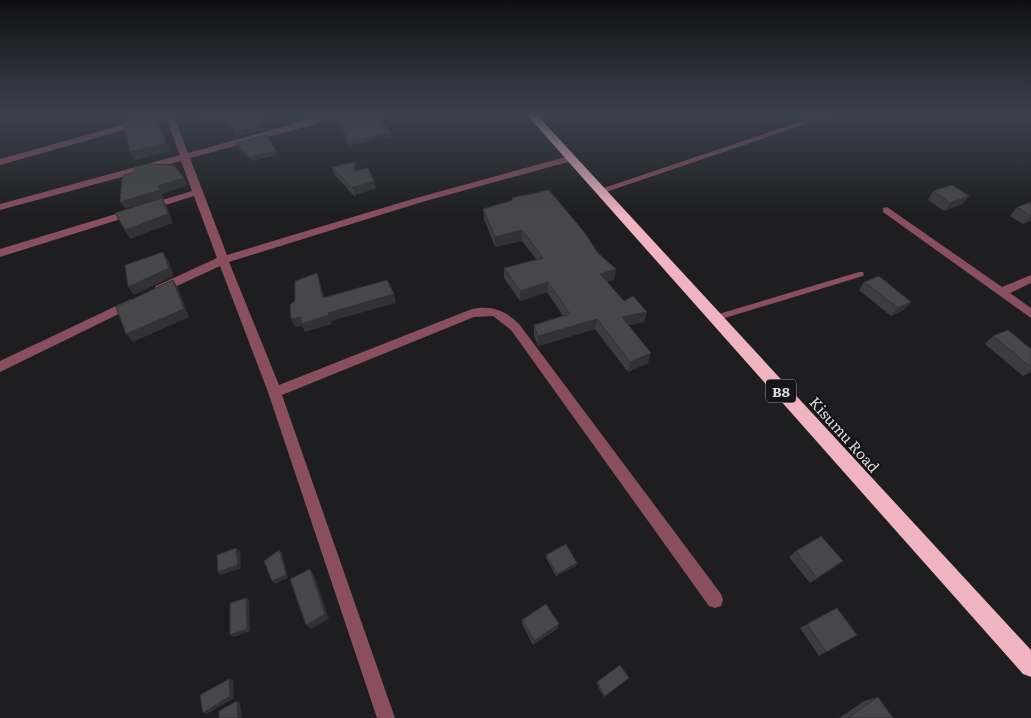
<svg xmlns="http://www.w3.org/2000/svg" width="1031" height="718" font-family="Literata,serif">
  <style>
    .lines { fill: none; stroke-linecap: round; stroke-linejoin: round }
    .lane { fill: #8a4f5f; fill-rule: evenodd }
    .street { fill: #8a4f5f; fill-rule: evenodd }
    .highway { fill: #f0b3c2; fill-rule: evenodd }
    .wall { fill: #3d3c3f }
    .shaded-wall { fill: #323133 }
    .building { fill: #474649; stroke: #323133 }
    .labels { text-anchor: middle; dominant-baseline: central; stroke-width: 4.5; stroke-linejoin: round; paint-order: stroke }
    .shield { fill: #151417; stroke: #9e9d9f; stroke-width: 1 }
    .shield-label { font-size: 14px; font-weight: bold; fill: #d8d8d9 }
    .street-label { font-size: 15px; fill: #d8d8d9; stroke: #151417 }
  </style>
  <rect width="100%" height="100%" fill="#1e1e20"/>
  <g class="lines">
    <path class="lane" d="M 859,272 L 863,272 L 864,274 L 863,276 L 715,321 L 711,318 L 712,316 Z"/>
    <g class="street">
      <path d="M 159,115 L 173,115 L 188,153 L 325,115 L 337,115 L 316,124 L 190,158 L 227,255 L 416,198 L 569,156 L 575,156 L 575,160 L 422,202 L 229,262 L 279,385 L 472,309 C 491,305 505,310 519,324 L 721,594 L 723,600 L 721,606 L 715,608 L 709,606 L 511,330 L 493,316 L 474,317 L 282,395 L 395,718 L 377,718 L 268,392 L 220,266 L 164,292 L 160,293 L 154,289 L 156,286 L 217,258 L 194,196 L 0,257 L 0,249 L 192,191 L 181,161 L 0,210 L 0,204 L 180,155 L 166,118 L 0,165 L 0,159 Z"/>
      <path d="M 820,115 L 832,115 L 603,193 L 597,193 L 595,191 Z"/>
      <path d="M 887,207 L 1002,287 L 1031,275 L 1031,283 L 1010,293 L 1031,308 L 1031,318 L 883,212 L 883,208 Z"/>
      <path d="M 131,299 L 135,300 L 137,303 L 135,306 L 0,372 L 0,361 Z"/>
    </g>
    <path class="highway" d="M 527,115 L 537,115 L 1031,650 L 1031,677 L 1023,674 Z"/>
  </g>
  <g class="wall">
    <path d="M 337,115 L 391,133 L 391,137 L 349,146 Z"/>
    <path d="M 236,143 L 277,155 L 252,161 L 238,147 Z"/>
    <path d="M 332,167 L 357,170 L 357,171 L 376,188 L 355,195 L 355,197 L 334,174 Z"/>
    <path d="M 933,191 L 969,196 L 962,204 L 944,211 L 928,200 Z"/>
    <path d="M 512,198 L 598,253 L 616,269 L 614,280 L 607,282 L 624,301 L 647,312 L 644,322 L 629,325 L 648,363 L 628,372 L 595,329 L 538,346 L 534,335 L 534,325 L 563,316 L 547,292 L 520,301 L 504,278 L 504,268 L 537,260 L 522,241 L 495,247 L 484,219 L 483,209 L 512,201 Z"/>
    <path d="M 1031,202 L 1031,221 L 1023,224 L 1010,216 L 1017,207 Z"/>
    <path d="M 864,282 L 904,310 L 891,316 L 859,290 Z"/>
    <path d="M 993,336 L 1031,349 L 1031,372 L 1023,376 L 985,344 Z"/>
    <path d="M 796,551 L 835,567 L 810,583 L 789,557 Z"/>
    <path d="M 546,555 L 576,566 L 556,576 L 546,558 Z"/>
    <path d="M 522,620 L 558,628 L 533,645 L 522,624 Z"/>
    <path d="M 807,624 L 826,652 L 819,656 L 800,628 Z"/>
    <path d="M 629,678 L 604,697 L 596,683 L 597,682 Z"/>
    <path d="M 878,697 L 893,718 L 839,718 L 864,701 Z"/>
  </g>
  <g class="shaded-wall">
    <path d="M 132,115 L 152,115 L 135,120 Z"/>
    <path d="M 155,115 L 159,122 L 170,151 L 135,160 L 130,152 Z"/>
    <path d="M 221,115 L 226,115 L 228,119 L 208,123 L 206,118 Z"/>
    <path d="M 264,121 L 266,126 L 263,127 L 264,130 L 237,137 L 235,132 Z"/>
    <path d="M 391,133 L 391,137 L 349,146 L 348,142 Z"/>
    <path d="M 276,151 L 277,155 L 252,161 L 250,157 Z"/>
    <path d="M 184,178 L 188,185 L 162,194 L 164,198 L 125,209 L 120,202 L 158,186 Z"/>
    <path d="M 374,181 L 376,188 L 355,195 L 355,197 L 353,187 Z"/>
    <path d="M 969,196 L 962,204 L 944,211 L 950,203 Z"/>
    <path d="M 162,198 L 167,206 L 173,223 L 130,239 L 125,230 Z"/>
    <path d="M 1031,216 L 1031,221 L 1023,224 Z"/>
    <path d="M 522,230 L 522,241 L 495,247 L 495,237 Z"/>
    <path d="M 163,252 L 168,260 L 174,276 L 134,295 L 128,287 Z"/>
    <path d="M 616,269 L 614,280 L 598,284 L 600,274 Z"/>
    <path d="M 317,273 L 320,281 L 326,306 L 323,298 Z"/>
    <path d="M 173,280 L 178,288 L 189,317 L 133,342 L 126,334 Z"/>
    <path d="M 548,282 L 547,292 L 520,301 L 520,291 Z"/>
    <path d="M 394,294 L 396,303 L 331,321 L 328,313 Z"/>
    <path d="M 911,302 L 904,310 L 891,316 L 898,308 Z"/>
    <path d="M 647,312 L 644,322 L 620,327 L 622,317 Z"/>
    <path d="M 329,315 L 332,324 L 305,332 L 302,326 L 295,327 L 291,319 L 301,317 Z"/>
    <path d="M 597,319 L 595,329 L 538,346 L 538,336 Z"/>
    <path d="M 651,353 L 648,363 L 628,372 L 630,362 Z"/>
    <path d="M 1031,369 L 1031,372 L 1023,376 Z"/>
    <path d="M 236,548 L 240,551 L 241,568 L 221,575 L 218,572 Z"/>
    <path d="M 279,550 L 282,553 L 288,578 L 275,584 L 272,581 Z"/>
    <path d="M 577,563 L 576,566 L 556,576 L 557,574 Z"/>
    <path d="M 310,569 L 314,575 L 329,619 L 311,629 L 306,625 Z"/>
    <path d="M 246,598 L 249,600 L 250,631 L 234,637 L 230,635 Z"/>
    <path d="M 559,624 L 558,628 L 533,645 L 534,641 Z"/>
    <path d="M 229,679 L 233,680 L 234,698 L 207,714 L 203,713 Z"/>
    <path d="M 237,701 L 240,703 L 242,718 L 238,718 Z"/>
  </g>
  <g class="building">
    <path d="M 154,115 L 155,115 L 166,143 L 130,152 L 124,123 Z"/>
    <path d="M 206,115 L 221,115 L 206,118 Z"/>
    <path d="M 226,115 L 262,115 L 264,121 L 261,122 L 262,125 L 235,132 Z"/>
    <path d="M 337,115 L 376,115 L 391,133 L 348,142 Z"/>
    <path d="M 267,135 L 276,151 L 250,157 L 236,143 Z"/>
    <path d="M 355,162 L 354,171 L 368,168 L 374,181 L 353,187 L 353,189 L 332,167 Z"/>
    <path d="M 147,164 L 174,165 L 184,178 L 158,186 L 160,190 L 120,202 L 122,178 L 124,175 L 135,172 L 134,167 Z"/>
    <path d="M 952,185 L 969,196 L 950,203 L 933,191 Z"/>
    <path d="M 549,190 L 585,233 L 598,253 L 616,269 L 600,274 L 624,301 L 633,296 L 647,312 L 622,317 L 651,353 L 630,362 L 597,319 L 538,336 L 534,325 L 570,314 L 548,282 L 520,291 L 504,268 L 543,258 L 522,230 L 495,237 L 483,209 L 513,200 L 512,198 Z"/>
    <path d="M 162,198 L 168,214 L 125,230 L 115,213 Z"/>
    <path d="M 1031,202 L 1031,216 L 1017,207 Z"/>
    <path d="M 163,252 L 169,268 L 128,287 L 125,265 Z"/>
    <path d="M 317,273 L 323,298 L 387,280 L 394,294 L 328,313 L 329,315 L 301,324 L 301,317 L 291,319 L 290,305 L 295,301 L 295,281 Z"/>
    <path d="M 879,276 L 911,302 L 898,308 L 864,282 Z"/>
    <path d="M 173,280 L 184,309 L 126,334 L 116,307 Z"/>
    <path d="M 1008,330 L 1031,349 L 1031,367 L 993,336 Z"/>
    <path d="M 821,536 L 843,561 L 817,578 L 796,551 Z"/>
    <path d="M 566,544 L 577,563 L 557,574 L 546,555 Z"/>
    <path d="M 236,548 L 238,565 L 218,572 L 217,555 Z"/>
    <path d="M 279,550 L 286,575 L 272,581 L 264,561 Z"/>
    <path d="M 310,569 L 325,614 L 306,625 L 290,579 Z"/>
    <path d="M 246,598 L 247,629 L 230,635 L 230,603 Z"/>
    <path d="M 546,604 L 559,624 L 534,641 L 522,620 Z"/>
    <path d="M 837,608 L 857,635 L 826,652 L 807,624 Z"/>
    <path d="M 620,665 L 629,678 L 605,696 L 597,682 Z"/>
    <path d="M 229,679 L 230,696 L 203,713 L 200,695 Z"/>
    <path d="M 878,697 L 893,718 L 848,718 Z"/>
    <path d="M 237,701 L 238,718 L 219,718 L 219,711 Z"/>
  </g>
  <linearGradient id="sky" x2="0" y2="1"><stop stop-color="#101012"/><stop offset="0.53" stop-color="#3b414e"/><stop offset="1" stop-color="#3b414e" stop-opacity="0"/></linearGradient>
  <rect width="1031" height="215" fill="url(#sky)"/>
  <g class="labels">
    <rect class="shield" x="766" y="379.5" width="30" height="23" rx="4"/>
    <g class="shield-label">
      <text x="781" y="391">B8</text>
    </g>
    <g class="street-label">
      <text transform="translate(845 434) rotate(48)">Kisumu Road</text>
    </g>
  </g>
</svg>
